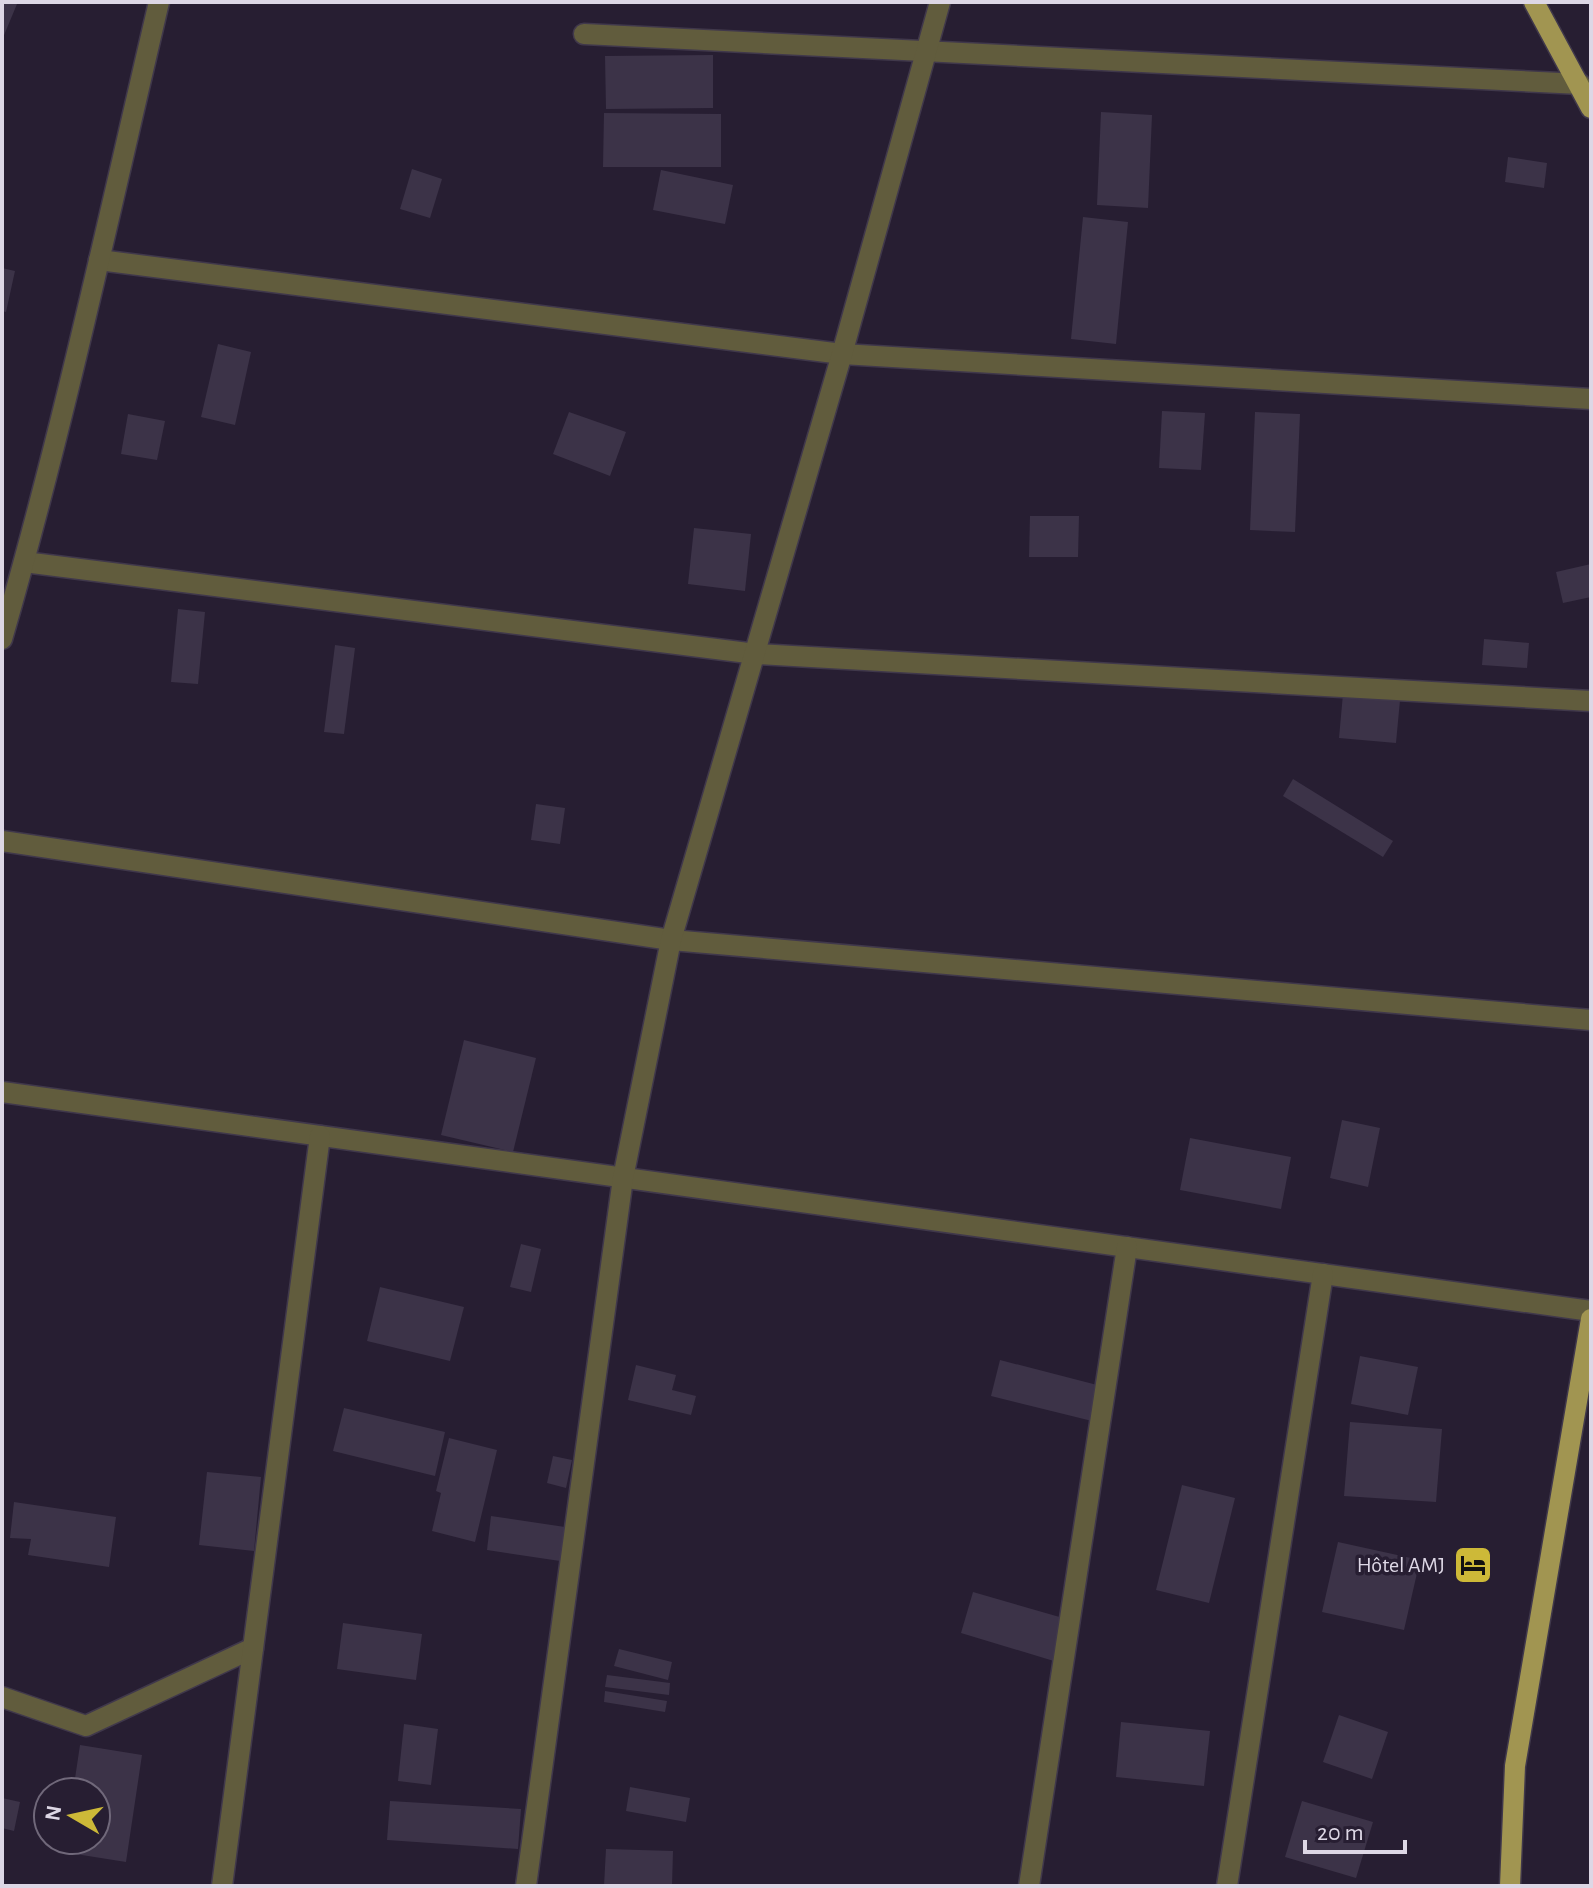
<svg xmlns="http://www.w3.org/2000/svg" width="1593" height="1888" font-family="'Alegreya Sans',sans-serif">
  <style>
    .building { fill: #3c3348 }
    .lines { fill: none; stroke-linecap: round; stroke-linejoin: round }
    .minor-casing { stroke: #40384b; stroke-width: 23 }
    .major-casing { stroke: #40384b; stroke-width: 23 }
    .minor { stroke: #615c3d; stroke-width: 20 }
    .major { stroke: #a19551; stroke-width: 20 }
    .labels { text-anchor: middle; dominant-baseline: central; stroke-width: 7; stroke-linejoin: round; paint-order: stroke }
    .poi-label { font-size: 22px; fill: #ddd7e5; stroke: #271e32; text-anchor: end }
  </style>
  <rect width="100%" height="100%" fill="#271e32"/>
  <g class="building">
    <path d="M 2,2 L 17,4 L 2,40 Z"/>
    <path d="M 713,55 L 713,108 L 606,109 L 605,56 Z"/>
    <path d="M 1101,112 L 1152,115 L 1148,208 L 1097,205 Z"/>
    <path d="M 604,113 L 721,114 L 721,167 L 603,167 Z"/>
    <path d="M 1508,157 L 1547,163 L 1544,188 L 1505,182 Z"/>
    <path d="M 412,169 L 442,179 L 430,218 L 400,209 Z"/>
    <path d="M 661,170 L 733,185 L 725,224 L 653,210 Z"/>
    <path d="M 1083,217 L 1128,222 L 1116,344 L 1071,339 Z"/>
    <path d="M 2,268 L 15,271 L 6,312 L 2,311 Z"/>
    <path d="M 218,344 L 251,352 L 235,425 L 201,417 Z"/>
    <path d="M 1162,411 L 1205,413 L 1201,470 L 1159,468 Z"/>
    <path d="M 569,412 L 626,432 L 610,476 L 553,454 Z"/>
    <path d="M 1255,412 L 1300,414 L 1295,532 L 1250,530 Z"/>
    <path d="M 128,414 L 165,421 L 157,460 L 121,454 Z"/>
    <path d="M 1030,516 L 1079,516 L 1078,557 L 1029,557 Z"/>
    <path d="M 694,528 L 751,534 L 745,591 L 688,584 Z"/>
    <path d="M 1591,564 L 1591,597 L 1563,603 L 1556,572 Z"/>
    <path d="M 178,609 L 205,612 L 198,684 L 171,682 Z"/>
    <path d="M 1484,639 L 1529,643 L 1527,668 L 1482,665 Z"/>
    <path d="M 335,645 L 355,648 L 344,734 L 324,732 Z"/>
    <path d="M 1343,694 L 1400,700 L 1396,743 L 1339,738 Z"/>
    <path d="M 1293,779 L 1393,841 L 1383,857 L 1283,796 Z"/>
    <path d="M 536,804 L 565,808 L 560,844 L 531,840 Z"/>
    <path d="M 464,1040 L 536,1058 L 513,1152 L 441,1135 Z"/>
    <path d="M 1342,1120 L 1380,1128 L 1368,1187 L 1330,1178 Z"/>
    <path d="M 1190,1138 L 1291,1157 L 1281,1209 L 1180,1190 Z"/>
    <path d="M 521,1244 L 541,1249 L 531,1292 L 510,1287 Z"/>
    <path d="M 380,1287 L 464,1307 L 450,1361 L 367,1341 Z"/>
    <path d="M 1360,1356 L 1418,1367 L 1408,1415 L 1351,1404 Z"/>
    <path d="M 1000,1360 L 1101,1386 L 1092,1421 L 991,1396 Z"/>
    <path d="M 636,1365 L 676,1375 L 672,1390 L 696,1396 L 691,1415 L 628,1400 Z"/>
    <path d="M 344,1408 L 445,1432 L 435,1476 L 333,1451 Z"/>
    <path d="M 1350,1422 L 1442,1429 L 1436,1502 L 1344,1496 Z"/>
    <path d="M 449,1438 L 497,1450 L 475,1542 L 432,1531 L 441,1493 L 436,1491 Z"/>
    <path d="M 553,1456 L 572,1460 L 566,1488 L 547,1483 Z"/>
    <path d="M 207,1472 L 261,1477 L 254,1551 L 199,1545 Z"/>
    <path d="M 1182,1485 L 1235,1498 L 1209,1603 L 1156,1590 Z"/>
    <path d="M 14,1502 L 116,1517 L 109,1567 L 28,1555 L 31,1539 L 10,1538 Z"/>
    <path d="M 491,1516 L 565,1527 L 560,1561 L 487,1550 Z"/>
    <path d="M 1338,1542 L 1420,1560 L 1404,1630 L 1322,1612 Z"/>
    <path d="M 973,1592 L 1070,1620 L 1057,1662 L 961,1633 Z"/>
    <path d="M 343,1623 L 422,1634 L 416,1680 L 337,1669 Z"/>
    <path d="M 619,1649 L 672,1662 L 668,1680 L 614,1666 Z"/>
    <path d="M 607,1675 L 670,1683 L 669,1695 L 605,1687 Z"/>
    <path d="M 605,1691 L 667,1701 L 665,1712 L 604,1702 Z"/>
    <path d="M 1339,1715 L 1388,1732 L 1372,1779 L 1323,1762 Z"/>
    <path d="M 1121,1722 L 1210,1731 L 1204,1786 L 1116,1777 Z"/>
    <path d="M 404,1724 L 438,1729 L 431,1785 L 398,1781 Z"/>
    <path d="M 80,1745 L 142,1755 L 126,1862 L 63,1852 L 65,1840 L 96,1840 L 96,1792 L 73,1792 Z"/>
    <path d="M 630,1787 L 690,1798 L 686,1822 L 626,1811 Z"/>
    <path d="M 2,1798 L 20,1802 L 14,1831 L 2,1828 Z"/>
    <path d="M 390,1801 L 521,1809 L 518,1849 L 387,1840 Z"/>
    <path d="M 1302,1801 L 1373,1822 L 1356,1878 L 1285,1857 Z"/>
    <path d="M 606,1849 L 673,1851 L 672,1886 L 604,1886 Z"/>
  </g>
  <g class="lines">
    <defs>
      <g id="minor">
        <path d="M 584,34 L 1580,84"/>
        <path d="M 99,260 L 842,354 L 1591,399"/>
        <path d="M 24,562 L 756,654 L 1591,701"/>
        <path d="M 2,639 C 63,429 109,215 159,2"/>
        <path d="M 2,841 L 671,940 L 1591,1020"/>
        <path d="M 2,1092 L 1591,1311"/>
        <path d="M 2,1697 L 86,1726 L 253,1648"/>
        <path d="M 222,1886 L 320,1136"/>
        <path d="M 526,1886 L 623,1178 L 671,940 L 842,354 L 940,2"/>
        <path d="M 1029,1886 L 1127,1247"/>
        <path d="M 1227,1886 L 1323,1274"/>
      </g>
      <g id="major">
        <path d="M 1534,2 L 1591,108"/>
        <path d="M 1510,1886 L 1515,1766 L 1591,1319"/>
      </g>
    </defs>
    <use href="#minor" class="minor-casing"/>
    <use href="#major" class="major-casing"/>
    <use href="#minor" class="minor"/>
    <use href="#major" class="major"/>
  </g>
  <defs>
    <symbol id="hotel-square" viewBox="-11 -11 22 22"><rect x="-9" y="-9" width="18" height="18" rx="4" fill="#cdb938" stroke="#271e32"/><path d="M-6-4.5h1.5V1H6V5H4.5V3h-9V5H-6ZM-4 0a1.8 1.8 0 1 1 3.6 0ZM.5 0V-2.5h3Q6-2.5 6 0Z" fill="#111"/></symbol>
  </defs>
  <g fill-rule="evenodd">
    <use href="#hotel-square" x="1451" y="1543" width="44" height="44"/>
  </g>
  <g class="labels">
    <g class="poi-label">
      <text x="1445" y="1565">Hôtel AMJ</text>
    </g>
  </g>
  <rect width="1593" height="1888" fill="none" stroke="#ddd7e5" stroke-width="8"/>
  <g transform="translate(72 1816) rotate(279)"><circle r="38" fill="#271e32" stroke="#70687a" stroke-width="2"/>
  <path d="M0-6L14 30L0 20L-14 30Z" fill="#cdb938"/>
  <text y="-12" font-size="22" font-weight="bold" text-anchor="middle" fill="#ddd7e5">N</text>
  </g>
  <path d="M1305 1840v12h100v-12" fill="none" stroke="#ddd7e5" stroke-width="4"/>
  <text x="1317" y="1840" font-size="24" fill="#ddd7e5" stroke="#271e32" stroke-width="6" paint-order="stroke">20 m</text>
</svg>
